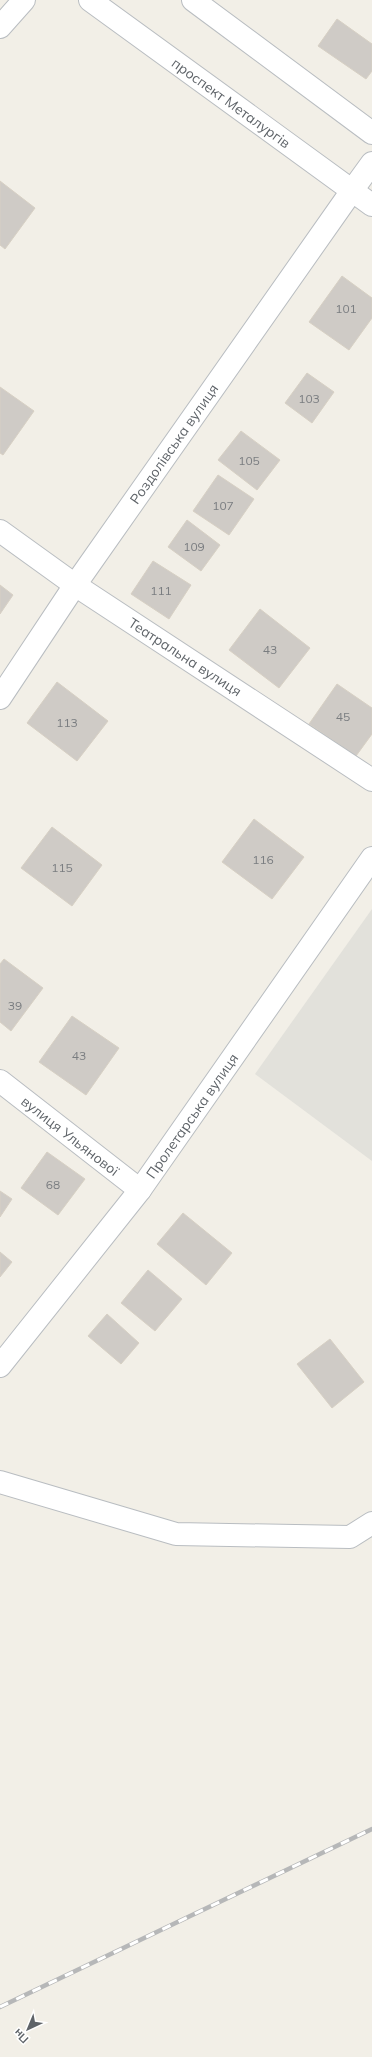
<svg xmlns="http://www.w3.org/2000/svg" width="372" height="2057" font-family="Mulish,sans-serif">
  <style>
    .industrial { fill: #e2e1db }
    .building { fill: #cfcbc6; stroke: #d7d0c4 }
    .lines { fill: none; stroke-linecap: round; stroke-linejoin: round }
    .minor-casing { stroke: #b9bdc1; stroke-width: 24 }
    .tertiary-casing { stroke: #b9bdc1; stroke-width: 24 }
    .minor { stroke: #fff; stroke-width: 22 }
    .tertiary { stroke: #fff; stroke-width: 22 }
    .rail-casing { stroke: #b6b7b8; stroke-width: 4.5 }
    .rail { stroke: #fff; stroke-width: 3; stroke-dasharray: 9; stroke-linecap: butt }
    .labels { text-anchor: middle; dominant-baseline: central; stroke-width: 3; stroke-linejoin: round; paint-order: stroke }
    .number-label { font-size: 12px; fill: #7a7d80 }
    .street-label { font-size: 14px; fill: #5e6368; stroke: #fff }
  </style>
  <rect width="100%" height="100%" fill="#f2efe7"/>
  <path class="industrial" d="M 372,909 L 372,1161 L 255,1074 Z"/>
  <g class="building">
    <path d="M 337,19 L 372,44 L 372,71 L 366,79 L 318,46 Z"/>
    <path d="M 0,181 L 35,208 L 5,249 L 0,245 Z"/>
    <path d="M 342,276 L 372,298 L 372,318 L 349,350 L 309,322 Z"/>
    <path d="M 307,373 L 334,392 L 312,423 L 285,403 Z"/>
    <path d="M 0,387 L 34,411 L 3,455 L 0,453 Z"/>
    <path d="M 241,431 L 280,460 L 257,490 L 218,460 Z"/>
    <path d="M 218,475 L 254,499 L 229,535 L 193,511 Z"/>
    <path d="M 187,520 L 220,545 L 201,571 L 168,547 Z"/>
    <path d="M 153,561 L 191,585 L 169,619 L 131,594 Z"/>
    <path d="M 0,585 L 13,595 L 0,614 Z"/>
    <path d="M 260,609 L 310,648 L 279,688 L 229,650 Z"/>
    <path d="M 57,682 L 108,721 L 77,761 L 27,723 Z"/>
    <path d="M 337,684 L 372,708 L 372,734 L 356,756 L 309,724 Z"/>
    <path d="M 254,819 L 304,857 L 272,899 L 222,862 Z"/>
    <path d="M 52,827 L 102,865 L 72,906 L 21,868 Z"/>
    <path d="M 4,959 L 43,988 L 11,1031 L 0,1022 L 0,964 Z"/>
    <path d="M 72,1016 L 119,1048 L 86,1095 L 39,1062 Z"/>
    <path d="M 47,1152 L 85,1179 L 58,1215 L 21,1188 Z"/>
    <path d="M 0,1191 L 12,1199 L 0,1217 Z"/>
    <path d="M 183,1213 L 232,1253 L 206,1285 L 157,1244 Z"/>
    <path d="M 0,1252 L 12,1262 L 0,1277 Z"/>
    <path d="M 148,1270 L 182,1299 L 155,1331 L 121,1303 Z"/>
    <path d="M 107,1314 L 139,1343 L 121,1364 L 88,1336 Z"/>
    <path d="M 330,1339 L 364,1382 L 332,1408 L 297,1364 Z"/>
  </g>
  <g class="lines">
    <defs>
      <g id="minor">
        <path d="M 0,27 L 24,0"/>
        <path d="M 0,531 L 75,585 L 372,780"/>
        <path d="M 0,698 L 75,585 L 351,192"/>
        <path d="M 0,1081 L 140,1190"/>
        <path d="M 0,1366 L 140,1190 L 372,858"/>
        <path d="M 0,1482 L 176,1534 L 350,1537 L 372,1523"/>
      </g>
      <g id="tertiary">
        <path d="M 90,0 L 372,205"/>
        <path d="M 193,0 L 372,133"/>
        <path d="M 351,192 L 372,163"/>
      </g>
    </defs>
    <use href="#minor" class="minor-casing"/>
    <use href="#tertiary" class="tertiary-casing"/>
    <use href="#minor" class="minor"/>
    <use href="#tertiary" class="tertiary"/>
    <defs>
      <path id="rail" d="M 0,2007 L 372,1829"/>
    </defs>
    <use href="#rail" class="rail-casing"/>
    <use href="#rail" class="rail"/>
  </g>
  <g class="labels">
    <g class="number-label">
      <text x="346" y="308">101</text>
      <text x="309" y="398">103</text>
      <text x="249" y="460">105</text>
      <text x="223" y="505">107</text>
      <text x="194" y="546">109</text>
      <text x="161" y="590">111</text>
      <text x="270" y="649">43</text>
      <text x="343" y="716">45</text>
      <text x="67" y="722">113</text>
      <text x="263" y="859">116</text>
      <text x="62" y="867">115</text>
      <text x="15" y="1005">39</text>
      <text x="79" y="1055">43</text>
      <text x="53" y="1184">68</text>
    </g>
    <g class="street-label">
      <text transform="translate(231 103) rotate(36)">проспект Металургів</text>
      <text transform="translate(174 444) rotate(-55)">Роздолівська вулиця</text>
      <text transform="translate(185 657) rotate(33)">Театральна вулиця</text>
      <text transform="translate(192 1116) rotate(-55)">Пролетарська вулиця</text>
      <text transform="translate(70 1136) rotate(38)">вулиця Ульянової</text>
    </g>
  </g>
  <g transform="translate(28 2029) rotate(224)" stroke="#ffffff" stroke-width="3" paint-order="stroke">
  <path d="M0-3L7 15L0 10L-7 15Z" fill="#5e6368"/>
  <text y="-6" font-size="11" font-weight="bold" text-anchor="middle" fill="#5e6368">Пн</text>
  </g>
</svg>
